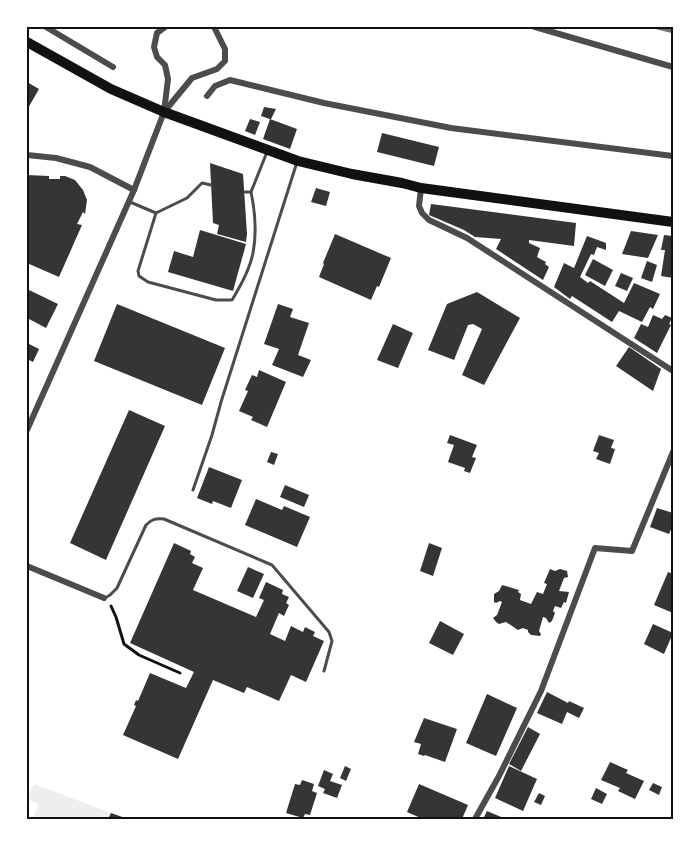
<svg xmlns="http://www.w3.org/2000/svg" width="700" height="846" font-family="Overpass,sans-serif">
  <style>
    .green { fill: #eee }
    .building { fill: #353535 }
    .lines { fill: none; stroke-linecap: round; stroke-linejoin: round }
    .path { stroke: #111; stroke-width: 3 }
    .service { stroke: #4c4c4c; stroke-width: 3 }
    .minor { stroke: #4c4c4c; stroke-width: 6 }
    .primary { stroke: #111; stroke-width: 10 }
    .rail { stroke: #707070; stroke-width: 4.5 }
    .neatline { fill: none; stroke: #111; stroke-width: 2 }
  </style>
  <rect width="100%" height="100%" fill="#fff"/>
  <path class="green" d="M 34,784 L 111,813 L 108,819 L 32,819 L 39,805 L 27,799 Z"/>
  <g class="building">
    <path d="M 27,82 L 39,89 L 27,110 Z"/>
    <path d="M 264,107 L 276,109 L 271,119 L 270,119 L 297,129 L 290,149 L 263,139 L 270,119 L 261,116 Z"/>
    <path d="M 250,119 L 260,122 L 255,135 L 245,131 Z"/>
    <path d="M 382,133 L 439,147 L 434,166 L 377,152 Z"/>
    <path d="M 210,163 L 243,174 L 247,234 L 246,242 L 217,234 L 219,225 L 213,223 Z"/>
    <path d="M 27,175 L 49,176 L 49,179 L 60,179 L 60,176 L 65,176 L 75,180 L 83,190 L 87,200 L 85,214 L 83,212 L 77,224 L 82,225 L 59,277 L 27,263 Z"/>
    <path d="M 316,188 L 330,192 L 326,206 L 311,202 Z"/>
    <path d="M 431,204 L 576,223 L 574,246 L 529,240 L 529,243 L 540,248 L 537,257 L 546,262 L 545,264 L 549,267 L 543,280 L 496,249 L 501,239 L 475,237 L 464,230 L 429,215 Z"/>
    <path d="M 200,230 L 246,244 L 233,291 L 168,272 L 174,251 L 193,257 Z"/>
    <path d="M 631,231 L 658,235 L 648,258 L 622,254 Z"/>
    <path d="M 335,234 L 391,258 L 379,287 L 377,286 L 371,300 L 319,277 L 324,264 L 323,263 Z"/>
    <path d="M 664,235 L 673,236 L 673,278 L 661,276 L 665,250 L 661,250 Z"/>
    <path d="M 587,236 L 606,243 L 606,250 L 597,247 L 594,255 L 591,254 L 580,277 L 588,283 L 590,281 L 624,303 L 634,283 L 660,294 L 653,309 L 650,307 L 642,322 L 619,311 L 612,322 L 572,296 L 570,299 L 554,287 L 564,263 L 574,268 Z"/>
    <path d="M 593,259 L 613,270 L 605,286 L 585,275 Z"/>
    <path d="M 647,261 L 657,265 L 652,282 L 641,278 Z"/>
    <path d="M 621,273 L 633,278 L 627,291 L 615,286 Z"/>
    <path d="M 27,289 L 58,304 L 46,328 L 29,319 L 27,323 Z"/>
    <path d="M 477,292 L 520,318 L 484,385 L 462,375 L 482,329 L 473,324 L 468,325 L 454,360 L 428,350 L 447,304 Z"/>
    <path d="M 117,304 L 225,348 L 202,405 L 94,361 Z"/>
    <path d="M 278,304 L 293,309 L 290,317 L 309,323 L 298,355 L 311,360 L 303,377 L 272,365 L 279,349 L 264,344 Z"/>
    <path d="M 653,315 L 662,319 L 665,315 L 672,318 L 669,324 L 671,325 L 657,353 L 634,338 L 641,324 L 648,327 Z"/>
    <path d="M 393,324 L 413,333 L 398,368 L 377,360 Z"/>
    <path d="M 29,344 L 39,349 L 33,362 L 27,359 L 27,347 Z"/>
    <path d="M 629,347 L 661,369 L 653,391 L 616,366 Z"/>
    <path d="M 259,370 L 286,382 L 267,427 L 251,420 L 253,417 L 239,411 L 248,391 L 245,390 L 252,375 L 257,377 Z"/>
    <path d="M 129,410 L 165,426 L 106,560 L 70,543 Z"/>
    <path d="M 450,435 L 477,445 L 472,457 L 476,458 L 470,473 L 464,471 L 465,468 L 448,462 L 454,445 L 447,443 Z"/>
    <path d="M 599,435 L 614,440 L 611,448 L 615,449 L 610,464 L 596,459 L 599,453 L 593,451 Z"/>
    <path d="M 271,452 L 278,454 L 274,465 L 267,462 Z"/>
    <path d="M 209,467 L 242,480 L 231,508 L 213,501 L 212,504 L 197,498 Z"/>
    <path d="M 285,485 L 309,495 L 304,507 L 280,497 Z"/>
    <path d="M 256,499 L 282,510 L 284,506 L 310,517 L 297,547 L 245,525 Z"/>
    <path d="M 657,508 L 673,513 L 673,528 L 672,527 L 669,534 L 650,527 Z"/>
    <path d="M 174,543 L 191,551 L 190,554 L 195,557 L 192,563 L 203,568 L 193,590 L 256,617 L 264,600 L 259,598 L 266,582 L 283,590 L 282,594 L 289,597 L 286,603 L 289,605 L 284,616 L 279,613 L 270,634 L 285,641 L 291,626 L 303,632 L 305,627 L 315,632 L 313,636 L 324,641 L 306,682 L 291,675 L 279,701 L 247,687 L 244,693 L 213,680 L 178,759 L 123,735 L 136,706 L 134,705 L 136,700 L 138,701 L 150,673 L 186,688 L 194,672 L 130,643 Z"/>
    <path d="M 429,543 L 442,548 L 433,576 L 420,571 Z"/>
    <path d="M 248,567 L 264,574 L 253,598 L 237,591 Z"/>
    <path d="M 550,569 L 555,571 L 560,569 L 567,571 L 568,577 L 564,578 L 559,591 L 569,592 L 566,603 L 564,602 L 561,608 L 555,606 L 553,611 L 555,613 L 552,621 L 549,623 L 546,618 L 543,617 L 539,631 L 541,634 L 540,636 L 531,635 L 528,632 L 528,630 L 523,628 L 518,630 L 506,622 L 499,624 L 496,622 L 493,618 L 497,615 L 502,602 L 500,601 L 496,603 L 494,602 L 494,594 L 499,591 L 502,585 L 519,590 L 518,592 L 521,594 L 520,600 L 531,604 L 537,592 L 543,594 L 547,584 L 544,583 Z"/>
    <path d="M 668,572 L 673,574 L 673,613 L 654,605 Z"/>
    <path d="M 440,621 L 464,634 L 453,655 L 429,643 Z"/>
    <path d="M 653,624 L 673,633 L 664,654 L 644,644 Z"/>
    <path d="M 547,692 L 568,703 L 569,701 L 584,708 L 579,718 L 567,712 L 562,724 L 537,713 Z"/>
    <path d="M 487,694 L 517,708 L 496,756 L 466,743 Z"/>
    <path d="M 424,718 L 457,729 L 445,762 L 425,755 L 424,756 L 418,754 L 421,744 L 414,742 Z"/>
    <path d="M 528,727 L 540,734 L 521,771 L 509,764 Z"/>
    <path d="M 610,762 L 628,770 L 626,773 L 644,781 L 635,799 L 618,791 L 620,788 L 601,780 Z"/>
    <path d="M 345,766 L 351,769 L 346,781 L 340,778 Z"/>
    <path d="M 509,766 L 537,779 L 523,811 L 495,798 Z"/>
    <path d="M 324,770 L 333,774 L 330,781 L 342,785 L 337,798 L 323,793 L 325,789 L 318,786 Z"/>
    <path d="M 302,780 L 314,784 L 312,791 L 317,793 L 310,815 L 305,814 L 303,818 L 286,813 L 295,784 L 300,785 Z"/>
    <path d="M 653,783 L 662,787 L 659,795 L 649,790 Z"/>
    <path d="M 419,784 L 468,805 L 462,819 L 423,819 L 407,812 Z"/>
    <path d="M 596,788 L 607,794 L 602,804 L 591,799 Z"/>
    <path d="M 539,793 L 545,796 L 541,805 L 534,802 Z"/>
    <path d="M 487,811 L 506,819 L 483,819 Z"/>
    <path d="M 111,813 L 128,819 L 108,819 Z"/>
  </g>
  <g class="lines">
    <path class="path" d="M 111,606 L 116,617 L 124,644 L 139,655 L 180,673"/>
    <g class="service">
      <path d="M 245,192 L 251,192 L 267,152"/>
      <path d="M 130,202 L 156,213 L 138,271 L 139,276 L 148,282 L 216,300 L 232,300 C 240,287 250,268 253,253 C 257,232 255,211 251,192"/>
      <path d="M 156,213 L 187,198 L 202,183 L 211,185"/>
      <path d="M 193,490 L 212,435 L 221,402 L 297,162"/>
      <path d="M 105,598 L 110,595 L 117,588 L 146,525 C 152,519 156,518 164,519 L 272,565 L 329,632 L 332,641 L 324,671"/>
    </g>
    <g class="minor">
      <path d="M 46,27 L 113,67"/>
      <path d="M 535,27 L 673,67"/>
      <path d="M 207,96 L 215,86 L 230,80 L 324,103 L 451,128 L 673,156"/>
      <path d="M 164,112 L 192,78 L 217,69 L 225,61 L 225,49 L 214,27"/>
      <path d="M 27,155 L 56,158 L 90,167 L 134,190"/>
      <path d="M 421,188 L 419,206 L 422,213 L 429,220 L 467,238 L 673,371"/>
      <path d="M 27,430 L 134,190 L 164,112 L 168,79 L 165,65 L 157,57 L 154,47 L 157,33 L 165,27"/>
      <path d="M 27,566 L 104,598"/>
      <path d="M 475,819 L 499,776 L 541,691 L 595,548 L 632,551 L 673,452"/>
    </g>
    <path class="primary" d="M 27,42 L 111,89 L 164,112 L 298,161 L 352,174 L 402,183 L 421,188 L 673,222"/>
    <path class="rail" d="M 657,27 L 673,31"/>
  </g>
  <rect width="700" height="846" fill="none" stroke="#ffffff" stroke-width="57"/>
  <rect x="28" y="28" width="644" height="790" class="neatline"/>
</svg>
